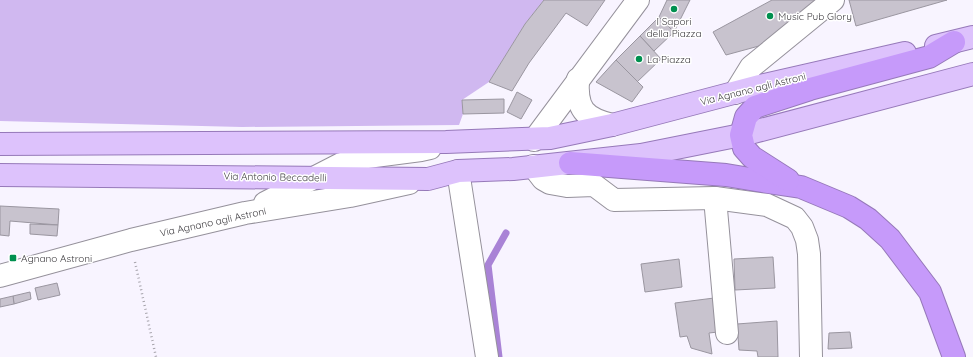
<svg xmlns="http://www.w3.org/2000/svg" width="973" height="357" font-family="Quicksand,sans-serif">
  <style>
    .green { fill: #d0b8f0 }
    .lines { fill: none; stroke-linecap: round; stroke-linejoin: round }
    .stream { stroke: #a983d6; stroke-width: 7 }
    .building { fill: #c8c3ce; stroke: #9a96a0 }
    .minor-casing { stroke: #95919b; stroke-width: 24 }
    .major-casing { stroke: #9679b9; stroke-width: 24 }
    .highway-casing { stroke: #9679b9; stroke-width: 24 }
    .path { stroke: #a7a4ac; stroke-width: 2.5; stroke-dasharray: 1 3; stroke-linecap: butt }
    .minor { stroke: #fff; stroke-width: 22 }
    .major { stroke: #ddc2fc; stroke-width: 22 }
    .highway { stroke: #c69afa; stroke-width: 22 }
    .poi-dot { fill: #00904f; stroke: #fff; stroke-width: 1.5 }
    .labels { text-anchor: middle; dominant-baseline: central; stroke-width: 3; stroke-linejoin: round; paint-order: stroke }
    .poi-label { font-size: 10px; fill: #3d3b3f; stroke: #fff; text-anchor: start }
    .street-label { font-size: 10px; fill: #3d3b3f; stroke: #fff }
  </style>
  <rect width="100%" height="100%" fill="#f8f4ff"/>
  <path class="green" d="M 0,0 L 544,0 L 525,24 L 489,82 L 462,100 L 463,114 L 459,125 L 242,127 L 0,121 Z"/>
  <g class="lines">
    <path class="stream" d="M 499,357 L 488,265 L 506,233"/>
  </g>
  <g class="building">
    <path d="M 544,0 L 605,0 L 587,26 L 566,13 L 529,63 L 512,91 L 489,82 L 525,24 Z"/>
    <path d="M 667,0 L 690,0 L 674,32 L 659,17 Z"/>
    <path d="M 772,0 L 818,0 L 759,46 L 726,55 L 713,32 Z"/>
    <path d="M 849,0 L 947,0 L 856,26 Z"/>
    <path d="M 659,17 L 674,32 L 654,51 L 640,36 Z"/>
    <path d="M 640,36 L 661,59 L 637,82 L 616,60 Z"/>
    <path d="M 616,60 L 643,87 L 632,102 L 596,82 Z"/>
    <path d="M 517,92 L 532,100 L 521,119 L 507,112 Z"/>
    <path d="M 504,99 L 504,113 L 463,114 L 462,100 Z"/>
    <path d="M 0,206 L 59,209 L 58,225 L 10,221 L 9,236 L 0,235 Z"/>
    <path d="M 30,224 L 58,225 L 57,236 L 30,234 Z"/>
    <path d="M 773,257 L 775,288 L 735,290 L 734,259 Z"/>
    <path d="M 679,259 L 682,287 L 645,292 L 641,264 Z"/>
    <path d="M 57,283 L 60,295 L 38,300 L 35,288 Z"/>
    <path d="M 30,292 L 31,299 L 14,304 L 13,296 Z"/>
    <path d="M 13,296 L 14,304 L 0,307 L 0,299 Z"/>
    <path d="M 714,298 L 718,332 L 709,333 L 712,354 L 691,348 L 687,336 L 680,337 L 675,303 Z"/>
    <path d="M 777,321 L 778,357 L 758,357 L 757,351 L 739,350 L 737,324 Z"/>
    <path d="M 850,332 L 852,348 L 828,349 L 829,333 Z"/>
  </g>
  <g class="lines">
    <defs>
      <g id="minor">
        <path d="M 578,79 C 576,109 584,118 612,125"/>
        <path d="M 735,93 L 751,67 L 833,0"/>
        <path d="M 534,140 L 638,0"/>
        <path d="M 533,166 L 543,179 L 550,183 L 567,186 L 594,185 L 614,200 L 715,198 L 767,205 L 795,218 L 802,227 L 807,240 L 809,254 L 811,357"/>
        <path d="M 458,171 L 487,357"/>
        <path d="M 715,198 L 727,333"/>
        <path d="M 265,203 L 341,164 L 367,157 L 421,150 L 430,148"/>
        <path d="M 0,276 L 131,240 L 245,213 L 350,196 L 409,183"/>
      </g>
      <g id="major">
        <path d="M 936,46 L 973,37"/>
        <path d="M 0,144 L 446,142 L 550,138 L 612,125 L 760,86 L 905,53"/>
        <path d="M 0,175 L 428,179 L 458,171 L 513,169 L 641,155 L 746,134 L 973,74"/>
      </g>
      <g id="highway">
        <path d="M 570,163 L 726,175 L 762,181 L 801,187 L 849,207 L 868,219 L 890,239 L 930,292 L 954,357"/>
        <path d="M 788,180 L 752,157 L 744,148 L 741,135 L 746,117 L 755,107 L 810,89 L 929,57 L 954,42"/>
      </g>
    </defs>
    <use href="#minor" class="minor-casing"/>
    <use href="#major" class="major-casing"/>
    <use href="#highway" class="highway-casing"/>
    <path class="path" d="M 135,262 L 156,357"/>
    <use href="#minor" class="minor"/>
    <use href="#major" class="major"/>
    <use href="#highway" class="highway"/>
  </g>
  <g class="poi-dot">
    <circle cx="674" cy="9" r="4"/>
    <circle cx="770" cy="16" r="4"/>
    <circle cx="639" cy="59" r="4"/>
    <rect x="9" y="254" width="8" height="8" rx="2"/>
  </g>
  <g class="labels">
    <g class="poi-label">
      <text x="778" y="16">Music Pub Glory</text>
      <text x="674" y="21" text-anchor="middle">I Sapori<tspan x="674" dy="12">della Piazza</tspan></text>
      <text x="647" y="59">La Piazza</text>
      <text x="21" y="258">Agnano Astroni</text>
    </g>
    <g class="street-label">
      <text transform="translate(753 89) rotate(-14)">Via Agnano agli Astroni</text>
      <text transform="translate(275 177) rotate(1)">Via Antonio Beccadelli</text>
      <text transform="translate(213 222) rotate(-12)">Via Agnano agli Astroni</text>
    </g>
  </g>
</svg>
